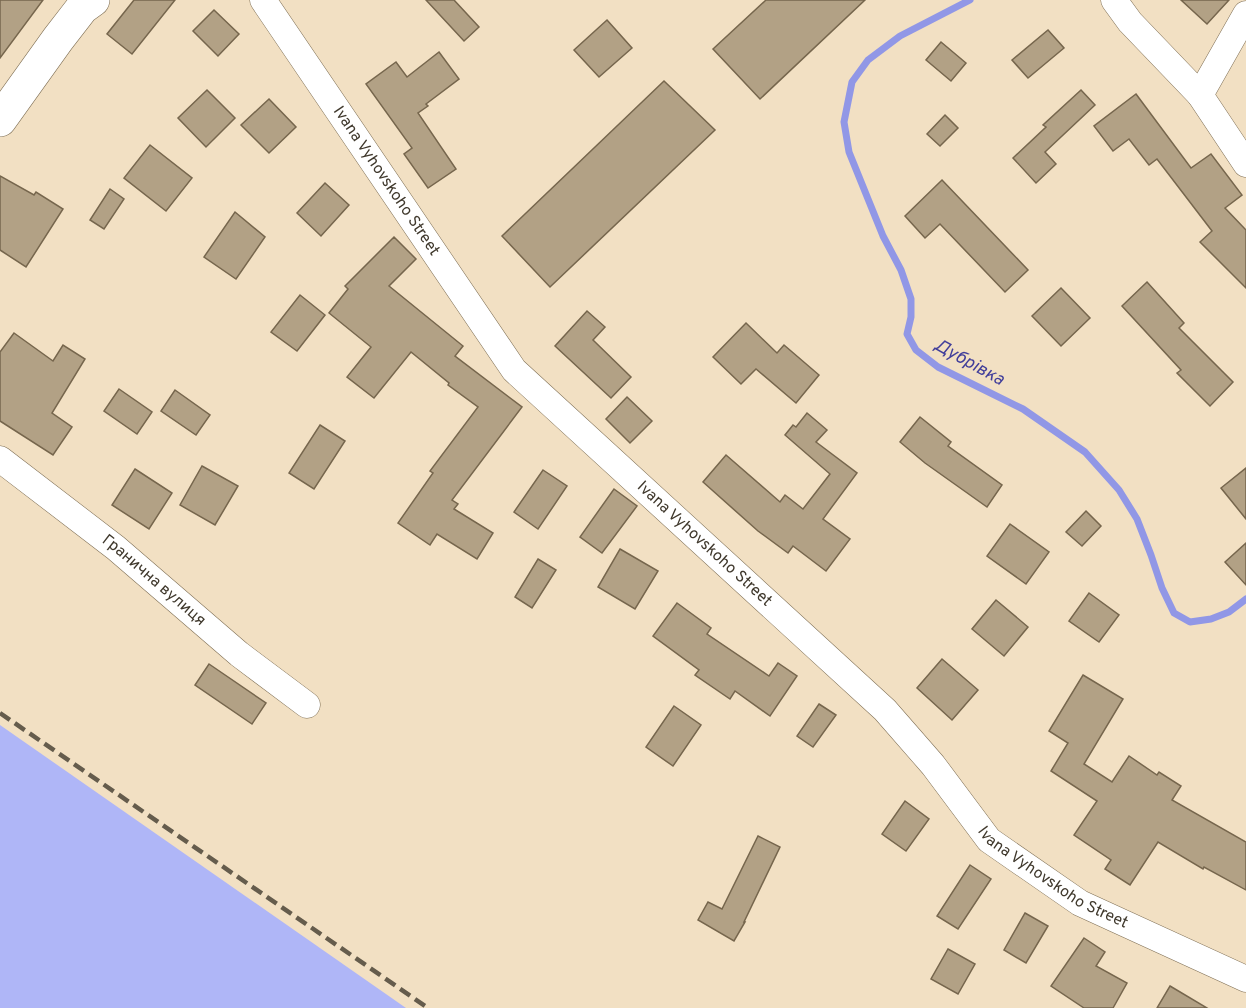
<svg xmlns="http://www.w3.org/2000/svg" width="1246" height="1008" font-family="Overpass,sans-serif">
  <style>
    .green { fill: #afb6f7 }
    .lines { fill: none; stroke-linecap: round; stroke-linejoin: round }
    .stream { stroke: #9197e6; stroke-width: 7 }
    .building { fill: #b2a185; stroke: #76664d; stroke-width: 1.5 }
    .minor-casing { stroke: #7f6f55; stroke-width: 27 }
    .secondary-casing { stroke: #7f6f55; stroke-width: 34 }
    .minor { stroke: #fff; stroke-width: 26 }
    .secondary { stroke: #fff; stroke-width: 33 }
    .rail { stroke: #655c4c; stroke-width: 4.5; stroke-dasharray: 12 6; stroke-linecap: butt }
    .labels { text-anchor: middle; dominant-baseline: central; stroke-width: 4.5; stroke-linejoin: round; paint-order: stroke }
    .street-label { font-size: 16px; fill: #40392d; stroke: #f2e0c3 }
    .water-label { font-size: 18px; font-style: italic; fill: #413e9a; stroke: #f2e0c3 }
  </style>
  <rect width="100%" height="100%" fill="#f2e0c3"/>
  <path class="green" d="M 0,725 L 406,1008 L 0,1008 Z"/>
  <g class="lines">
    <path class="stream" d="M 970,0 L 900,36 L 868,60 L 852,82 L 844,122 L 849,152 L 883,236 L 901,270 L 911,299 L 911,317 L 907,334 L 916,350 L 938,367 L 1023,409 L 1085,452 L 1119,490 L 1137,519 L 1151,555 L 1162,588 L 1174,613 L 1190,622 L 1211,619 L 1229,612 L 1246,599"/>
  </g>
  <g class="building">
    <path d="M 0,0 L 43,0 L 0,58 Z"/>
    <path d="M 134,0 L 175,0 L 132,54 L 107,34 Z"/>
    <path d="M 426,0 L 454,0 L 479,27 L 464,41 Z"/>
    <path d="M 766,0 L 865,0 L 760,99 L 713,49 Z"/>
    <path d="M 1181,0 L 1229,0 L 1207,24 Z"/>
    <path d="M 214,10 L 239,34 L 218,56 L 193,31 Z"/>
    <path d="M 607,20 L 632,48 L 599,77 L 574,50 Z"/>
    <path d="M 1048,30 L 1064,48 L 1028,78 L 1012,60 Z"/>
    <path d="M 941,42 L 966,63 L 951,81 L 926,60 Z"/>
    <path d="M 439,52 L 459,79 L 426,104 L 428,106 L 418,113 L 456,169 L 428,188 L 404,154 L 412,148 L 366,84 L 396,62 L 407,77 Z"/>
    <path d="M 664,81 L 715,130 L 550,287 L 502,236 Z"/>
    <path d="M 207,90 L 235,118 L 206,147 L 178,118 Z"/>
    <path d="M 1081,90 L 1095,105 L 1045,152 L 1056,164 L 1036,183 L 1013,158 L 1046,127 L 1043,125 Z"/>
    <path d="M 1136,94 L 1191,168 L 1211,154 L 1242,195 L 1225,208 L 1246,230 L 1246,288 L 1200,242 L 1212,231 L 1157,159 L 1149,165 L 1129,139 L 1113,151 L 1094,126 Z"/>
    <path d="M 269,99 L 296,127 L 269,153 L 241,125 Z"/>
    <path d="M 945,115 L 958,128 L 940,146 L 927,134 Z"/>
    <path d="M 150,145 L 192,178 L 166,211 L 124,178 Z"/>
    <path d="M 0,176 L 34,195 L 36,192 L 63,209 L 26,267 L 0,250 Z"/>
    <path d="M 942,180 L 1028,270 L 1005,292 L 940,224 L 925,238 L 905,216 Z"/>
    <path d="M 325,183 L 349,205 L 321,236 L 297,213 Z"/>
    <path d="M 110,189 L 124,199 L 104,229 L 90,220 Z"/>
    <path d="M 235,212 L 265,237 L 236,279 L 204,257 Z"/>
    <path d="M 394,237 L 416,259 L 389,286 L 463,346 L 455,356 L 522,407 L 452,500 L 458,504 L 454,509 L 493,533 L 477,559 L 437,534 L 430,545 L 398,523 L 433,473 L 430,471 L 478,407 L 448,385 L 449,383 L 411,352 L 374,398 L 347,377 L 371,347 L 329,313 L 348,289 L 345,286 Z"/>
    <path d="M 1147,282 L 1184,323 L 1179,328 L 1233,382 L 1210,406 L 1177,373 L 1181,370 L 1122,306 Z"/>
    <path d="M 1061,288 L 1090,318 L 1061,346 L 1032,316 Z"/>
    <path d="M 300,295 L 325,315 L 297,351 L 271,332 Z"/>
    <path d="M 587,311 L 605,327 L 593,340 L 631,377 L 611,398 L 555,346 Z"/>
    <path d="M 746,323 L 777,353 L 784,345 L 819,375 L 796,403 L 756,369 L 741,384 L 713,357 Z"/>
    <path d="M 14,333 L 53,361 L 63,345 L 85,359 L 52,413 L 72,427 L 53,455 L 0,421 L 0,352 Z"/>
    <path d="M 119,389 L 152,412 L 137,434 L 104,411 Z"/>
    <path d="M 175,390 L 210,415 L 196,435 L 161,411 Z"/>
    <path d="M 627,397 L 652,421 L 630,443 L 606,419 Z"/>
    <path d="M 807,413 L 827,430 L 816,442 L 857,473 L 823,519 L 850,539 L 826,571 L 793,546 L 788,553 L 758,531 L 703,482 L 726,455 L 780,502 L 785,495 L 803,509 L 830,474 L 785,435 L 793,425 L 796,427 Z"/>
    <path d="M 920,417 L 951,442 L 948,446 L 1002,485 L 987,507 L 925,463 L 900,442 Z"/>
    <path d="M 320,425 L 345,441 L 314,489 L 289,473 Z"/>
    <path d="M 202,466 L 238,486 L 215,525 L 180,505 Z"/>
    <path d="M 1246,468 L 1246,519 L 1221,488 Z"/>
    <path d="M 135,469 L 172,493 L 149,529 L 112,505 Z"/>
    <path d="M 543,470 L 567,486 L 538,529 L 514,512 Z"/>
    <path d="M 614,489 L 637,506 L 602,553 L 580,537 Z"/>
    <path d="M 1086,511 L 1101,526 L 1082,546 L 1066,532 Z"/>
    <path d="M 1010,524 L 1049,552 L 1026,584 L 987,556 Z"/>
    <path d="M 1246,543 L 1246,585 L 1225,562 Z"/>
    <path d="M 620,549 L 658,571 L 635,609 L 598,587 Z"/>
    <path d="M 538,559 L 556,570 L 532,608 L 515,597 Z"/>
    <path d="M 1089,593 L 1119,615 L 1099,642 L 1069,621 Z"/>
    <path d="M 996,600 L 1028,627 L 1004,656 L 972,629 Z"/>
    <path d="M 677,603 L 711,628 L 707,634 L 769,676 L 778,663 L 797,676 L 770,716 L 735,691 L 730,699 L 695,675 L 699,670 L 653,636 Z"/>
    <path d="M 942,659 L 978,690 L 952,720 L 917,688 Z"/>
    <path d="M 209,664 L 266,703 L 252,724 L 195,685 Z"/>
    <path d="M 1083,675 L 1123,699 L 1084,764 L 1112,782 L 1129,756 L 1157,775 L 1159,772 L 1181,786 L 1172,800 L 1246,842 L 1246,890 L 1204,867 L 1203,869 L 1158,842 L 1130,885 L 1105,869 L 1111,860 L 1074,835 L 1097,801 L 1051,771 L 1068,743 L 1049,731 Z"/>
    <path d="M 819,704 L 836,715 L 813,747 L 797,736 Z"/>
    <path d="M 674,706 L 701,725 L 673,766 L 646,747 Z"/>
    <path d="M 905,801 L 929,819 L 906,851 L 882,834 Z"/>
    <path d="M 758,836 L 780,847 L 744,922 L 745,922 L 734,941 L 698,920 L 708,902 L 722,909 Z"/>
    <path d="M 970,865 L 991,879 L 958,929 L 937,916 Z"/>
    <path d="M 1025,913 L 1048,926 L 1026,963 L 1004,950 Z"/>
    <path d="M 1084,938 L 1105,952 L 1096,966 L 1127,983 L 1113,1008 L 1084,1008 L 1051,986 Z"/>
    <path d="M 948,949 L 975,964 L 958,994 L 931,979 Z"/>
    <path d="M 1170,986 L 1207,1008 L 1157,1008 Z"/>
  </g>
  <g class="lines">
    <defs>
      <g id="minor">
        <path id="s1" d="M 263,0 L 514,370 L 885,710 L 933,765 L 989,840 L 1080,903 L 1246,979"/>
        <path d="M 1114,0 L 1130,22 L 1200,95 L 1246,164"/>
        <path d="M 1200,95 L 1246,14"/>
        <path id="s2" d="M 0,459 L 116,548 L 239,654 L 307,705"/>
      </g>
      <path id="secondary" d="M 0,120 L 58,39 L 82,8 L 93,0"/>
    </defs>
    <use href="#minor" class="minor-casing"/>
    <use href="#secondary" class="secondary-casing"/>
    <use href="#minor" class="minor"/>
    <use href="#secondary" class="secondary"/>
    <path class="rail" d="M 0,713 L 428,1008"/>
  </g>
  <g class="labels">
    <g class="street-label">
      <text stroke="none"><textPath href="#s1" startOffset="219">Ivana Vyhovskoho Street</textPath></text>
      <text stroke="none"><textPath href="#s1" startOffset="705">Ivana Vyhovskoho Street</textPath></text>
      <text stroke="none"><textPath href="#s2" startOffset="196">Гранична вулиця</textPath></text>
      <text stroke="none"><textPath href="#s1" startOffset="1191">Ivana Vyhovskoho Street</textPath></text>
    </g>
    <g class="water-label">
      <text transform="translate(969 363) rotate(29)">Дубрівка</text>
    </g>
  </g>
</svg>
